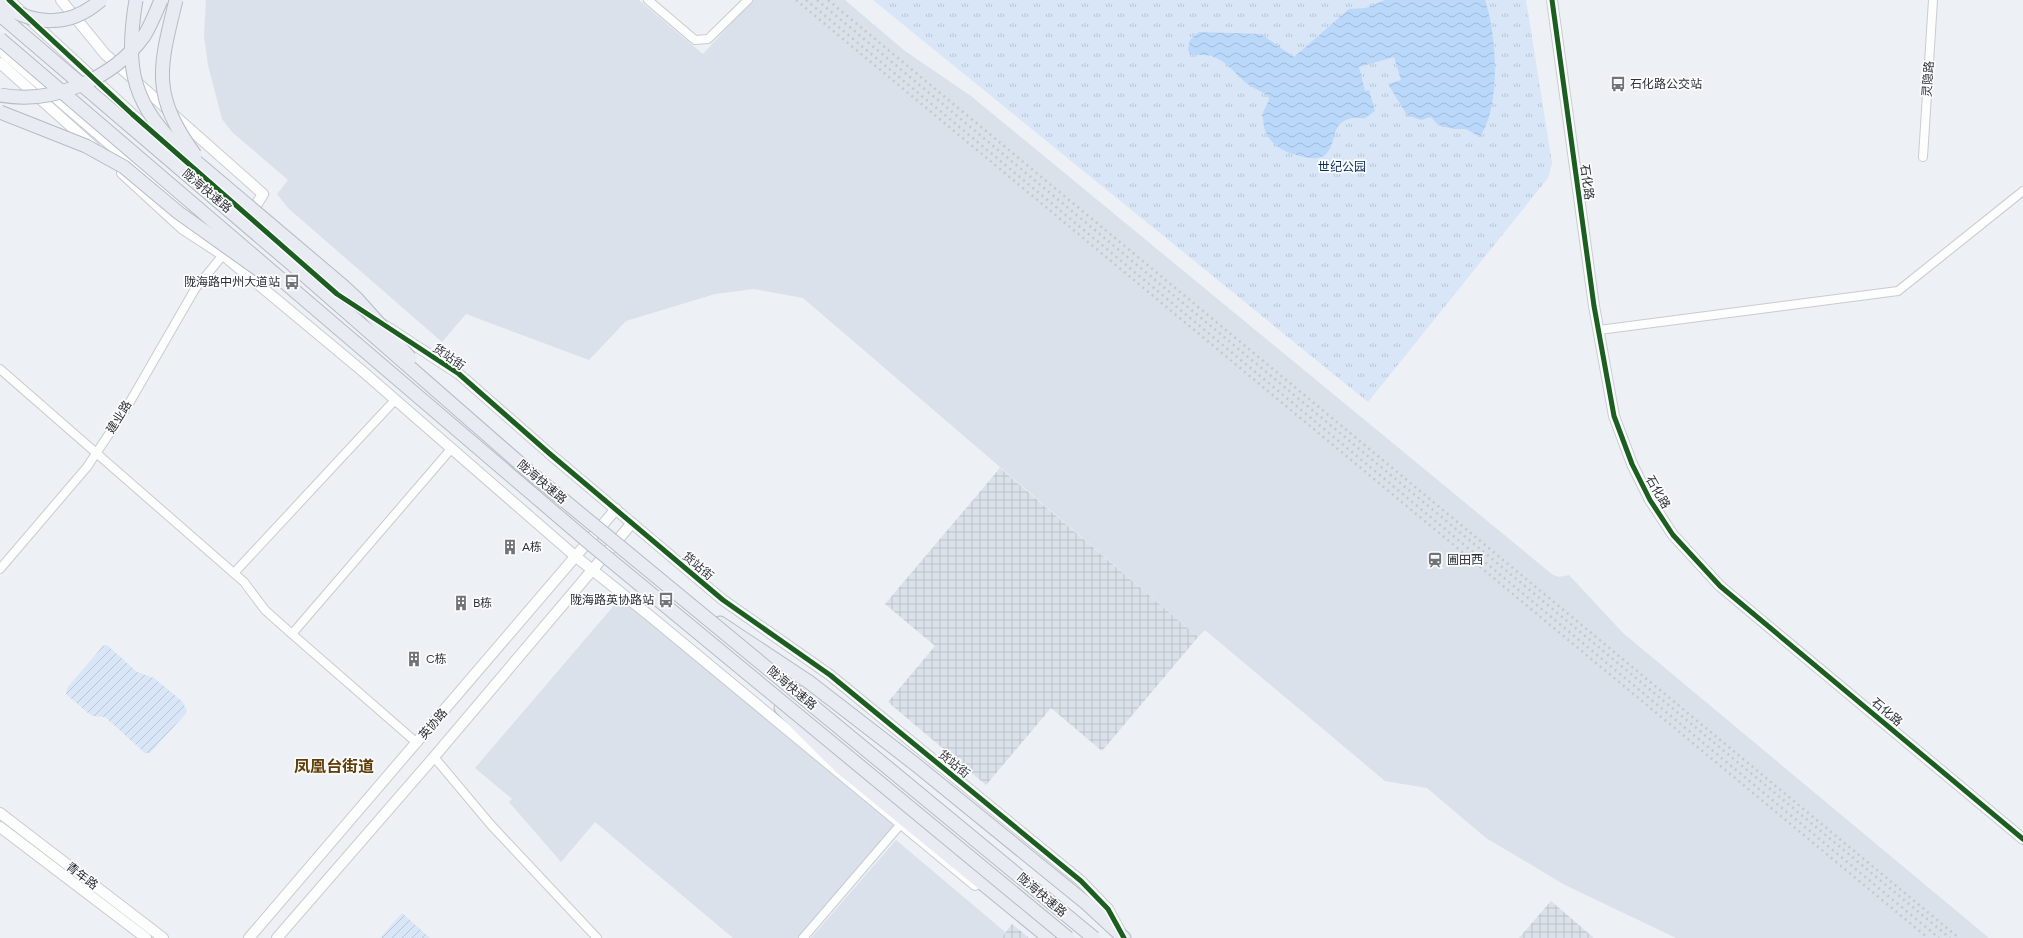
<svg xmlns="http://www.w3.org/2000/svg" width="2023" height="938" font-family="Figtree,'Noto Sans SC',sans-serif">
  <style>
    .built { fill: #dae1ea }
    .industrial { fill: url(#industrial-grid) }
    .park { fill: url(#park-tufts) }
    .garden { fill: url(#garden-furrows) }
    .water { fill: url(#water-waves) }
    .lines { fill: none; stroke-linecap: round; stroke-linejoin: round }
    .minor-casing { stroke: #c9cccf; stroke-width: 10 }
    .tertiary-casing { stroke: #c9cccf; stroke-width: 12 }
    .trunk-casing { stroke: #b4bbc3; stroke-width: 15 }
    .minor { stroke: #fcfdfd; stroke-width: 8 }
    .tertiary { stroke: #fcfdfd; stroke-width: 10 }
    .trunk { stroke: #e8ecf2; stroke-width: 13 }
    .rail { stroke: #c8c8ca; stroke-width: 2.5; stroke-dasharray: 2 4; stroke-linecap: butt }
    .trunk-bridge-casing { stroke: #b4bbc3; stroke-width: 15; stroke-linecap: butt }
    .trunk-bridge { stroke: #e8ecf2; stroke-width: 13 }
    .cycleway-casing { stroke: #fbfcfe; stroke-width: 8 }
    .cycleway { stroke: #1b5e20; stroke-width: 5 }
    .labels { text-anchor: middle; dominant-baseline: central; stroke-width: 3.5; stroke-linejoin: round; paint-order: stroke }
    .street-label { font-size: 12px; fill: #2e3134; stroke: #fbfcfe }
    .poi-label { font-size: 12px; fill: #2e3134; stroke: #fbfcfe; text-anchor: start }
    .park-label { font-size: 12px; fill: #0a2e53; stroke: #fbfcfe }
    .district-label { font-size: 16px; font-weight: bold; fill: #5f3d05; stroke: #fbfcfe }
  </style>
  <defs>
    <pattern id="industrial-grid" width="8" height="8" patternUnits="userSpaceOnUse"><rect width="8" height="8" fill="#dae1ea"/><path d="M0 4h8M4 0v8" fill="none" stroke="#bbc2c9"/></pattern>
    <pattern id="park-tufts" width="24" height="20" patternUnits="userSpaceOnUse"><rect width="24" height="20" fill="#d8e6f7"/><path d="M3 7l-1-3M5 7V3M7 7l1-3M15 17l-1-3M17 17v-4M19 17l1-3" fill="none" stroke="#bac6d4"/></pattern>
    <pattern id="garden-furrows" width="10" height="10" patternUnits="userSpaceOnUse"><rect width="10" height="10" fill="#d8e6f7"/><path d="M-1 1l2-2M0 10L10 0M9 11l2-2" fill="none" stroke="#bac6d4"/></pattern>
    <pattern id="water-waves" width="16" height="10" patternUnits="userSpaceOnUse"><rect width="16" height="10" fill="#bad8fa"/><path d="M0 5q4-4 8 0t8 0" fill="none" stroke="#a0bad7"/></pattern>
  </defs>
  <rect width="100%" height="100%" fill="#edf0f4"/>
  <g class="built">
    <path d="M 206,0 L 639,0 L 703,54 L 752,0 L 845,0 L 905,51 L 971,96 L 1553,575 L 1559,577 L 1569,575 L 1623,633 L 1989,938 L 1676,938 L 1565,885 L 1486,838 L 1427,788 L 1385,781 L 1205,630 L 1198,637 L 803,298 L 754,289 L 715,294 L 626,321 L 589,360 L 466,314 L 442,342 L 288,208 L 277,194 L 288,180 L 232,132 L 222,119 L 208,65 L 204,36 Z"/>
    <path d="M 622,596 L 895,826 L 800,938 L 733,938 L 595,822 L 561,862 L 509,802 L 512,799 L 475,768 Z"/>
    <path d="M 896,840 L 1005,932 L 1001,938 L 811,938 Z"/>
  </g>
  <g class="industrial">
    <path d="M 1000,468 L 1198,637 L 1102,751 L 1051,708 L 986,785 L 888,702 L 935,646 L 885,604 Z"/>
    <path d="M 1551,901 L 1594,938 L 1519,938 Z"/>
    <path d="M 1012,924 L 1029,938 L 1001,938 Z"/>
  </g>
  <path class="park" d="M 873,0 L 1526,0 L 1552,163 L 1548,178 L 1368,402 Z"/>
  <g class="garden">
    <path d="M 107,645 L 137,672 L 154,678 L 183,702 L 187,712 L 150,753 L 145,753 L 105,717 L 93,716 L 88,713 L 66,694 L 67,688 L 103,646 Z"/>
    <path d="M 402,913 L 430,938 L 380,938 Z"/>
  </g>
  <path class="water" d="M 1385,0 L 1485,0 C 1497,35 1501,106 1480,137 L 1466,129 L 1454,129 L 1438,125 L 1431,117 L 1421,120 L 1407,115 L 1388,84 L 1401,80 L 1394,57 L 1359,67 L 1365,91 L 1369,90 L 1375,111 L 1365,118 C 1361,119 1357,117 1353,118 C 1328,122 1339,144 1324,156 C 1315,160 1309,158 1300,156 C 1279,151 1263,140 1263,117 C 1262,109 1270,103 1269,97 C 1262,91 1252,88 1245,82 C 1234,72 1226,61 1212,56 C 1205,54 1197,56 1190,54 L 1188,50 L 1190,40 L 1199,32 L 1261,34 L 1294,57 L 1349,9 L 1366,8 Z"/>
  <g class="lines">
    <defs>
      <g id="minor">
        <path d="M 648,0 L 695,40 L 708,39 L 748,0"/>
        <path d="M 1923,157 L 1933,0"/>
        <path d="M 1599,330 L 1898,291 L 2023,191"/>
        <path d="M 0,369 L 244,582 L 265,610 L 284,627 L 417,743"/>
        <path d="M 0,569 L 87,467 L 127,407 L 195,289 L 223,255"/>
        <path d="M 234,573 L 395,400"/>
        <path d="M 292,634 L 451,449"/>
        <path d="M 434,757 L 491,825 L 597,938"/>
        <path d="M 803,938 L 900,825"/>
      </g>
      <g id="tertiary">
        <path d="M 9,0 L 132,114 L 337,294 L 364,312"/>
        <path d="M 61,0 L 105,54 L 263,194 L 250,215"/>
        <path d="M 1552,0 L 1594,306 L 1614,416 L 1632,464 L 1650,500 L 1673,535 L 1720,586 L 2023,839"/>
        <path d="M 0,50 L 184,208 L 192,218"/>
        <path d="M 0,63 L 94,147"/>
        <path d="M 122,173 L 183,229 L 223,255 L 360,369 L 575,556 L 650,616 L 975,885"/>
        <path d="M 384,325 L 459,374 L 550,454 L 723,600 L 830,675 L 1081,881 L 1108,909 L 1120,931"/>
        <path d="M 0,813 L 163,938"/>
        <path d="M 0,827 L 146,938"/>
        <path d="M 249,938 L 616,509"/>
        <path d="M 277,938 L 434,757 L 632,523"/>
      </g>
      <g id="trunk">
        <path d="M 720,623 L 809,682 L 915,764 L 1086,903 L 1124,938"/>
        <path d="M 781,708 L 839,766 L 1049,938"/>
      </g>
    </defs>
    <use href="#minor" class="minor-casing"/>
    <use href="#tertiary" class="tertiary-casing"/>
    <use href="#trunk" class="trunk-casing"/>
    <use href="#minor" class="minor"/>
    <use href="#tertiary" class="tertiary"/>
    <use href="#trunk" class="trunk"/>
    <g class="rail">
      <path d="M 796,0 L 1928,938"/>
      <path d="M 806,0 L 1939,938"/>
      <path d="M 817,0 L 1950,938"/>
      <path d="M 828,0 L 1959,938"/>
    </g>
    <defs>
      <g id="trunk-bridge">
        <path d="M 136,0 C 126,59 129,99 174,143 L 343,286 L 357,299 L 410,358"/>
        <path d="M 176,0 C 159,69 151,94 195,155"/>
        <path d="M 0,3 C 34,26 69,28 101,0"/>
        <path d="M 0,15 L 294,266 L 532,474 L 1094,938"/>
        <path d="M 0,39 L 592,545 L 1068,938"/>
        <path d="M 0,95 C 52,105 113,79 144,36 C 151,25 156,12 161,0"/>
        <path d="M 0,112 L 86,146 L 124,167 L 179,213 L 262,272"/>
      </g>
    </defs>
    <use href="#trunk-bridge" class="trunk-bridge-casing"/>
    <use href="#trunk-bridge" class="trunk-bridge"/>
    <defs>
      <g id="cycleway">
        <path d="M 9,0 L 132,114 L 337,294 L 459,374 L 550,454 L 723,600 L 830,675 L 1081,881 L 1108,909 L 1124,938"/>
        <path d="M 1552,0 L 1594,306 L 1614,416 L 1632,464 L 1650,500 L 1673,535 L 1720,586 L 2023,839"/>
      </g>
    </defs>
    <use href="#cycleway" class="cycleway-casing"/>
    <use href="#cycleway" class="cycleway"/>
  </g>
  <defs>
    <symbol id="bus-bare" viewBox="-9 -9 18 18"><path d="M-5-6H5V4H4V6H2V4H-2V6H-4V4H-5ZM-3.5-4V0h7V-4ZM-3.5 1.2v1.5H-2V1.2ZM2 1.2v1.5H3.5V1.2Z" fill="#717477" stroke="#fbfcfe" stroke-width="2.5" paint-order="stroke"/></symbol>
    <symbol id="building-bare" viewBox="-9 -9 18 18"><path d="M-4-6H4V6H1V3H-1V6H-4ZM-2.5-4.3h1.7v1.8h-1.7ZM.8-4.3h1.7v1.8H.8ZM-2.5-1h1.7V.8h-1.7ZM.8-1h1.7V.8H.8Z" fill="#717477" stroke="#fbfcfe" stroke-width="2.5" paint-order="stroke"/></symbol>
    <symbol id="station-bare" viewBox="-9 -9 18 18"><path d="M-3-6H3Q5-6 5-4V2Q5 4 3 4L4.5 6H3L1.5 4h-3L-3 6H-4.5L-3 4Q-5 4-5 2V-4Q-5-6-3-6ZM-3.5-4v3h7v-3ZM-3.5 1v1.5H-2V1ZM2 1v1.5H3.5V1Z" fill="#717477" stroke="#fbfcfe" stroke-width="2.5" paint-order="stroke"/></symbol>
  </defs>
  <g fill-rule="evenodd">
    <use href="#bus-bare" x="1607" y="73" width="22" height="22"/>
    <use href="#bus-bare" x="281" y="271" width="22" height="22"/>
    <use href="#building-bare" x="499" y="536" width="22" height="22"/>
    <use href="#station-bare" x="1424" y="549" width="22" height="22"/>
    <use href="#bus-bare" x="655" y="589" width="22" height="22"/>
    <use href="#building-bare" x="450" y="592" width="22" height="22"/>
    <use href="#building-bare" x="403" y="648" width="22" height="22"/>
  </g>
  <g class="labels">
    <g class="street-label">
      <text transform="translate(1928 79) rotate(-86)">灵隐路</text>
      <text transform="translate(1587 182) rotate(82)">石化路</text>
      <text transform="translate(207 191) rotate(40)">陇海快速路</text>
      <text transform="translate(449 357) rotate(35)">货站街</text>
      <text transform="translate(119 417) rotate(-58)">建业路</text>
      <text transform="translate(542 482) rotate(40)">陇海快速路</text>
      <text transform="translate(1658 492) rotate(60)">石化路</text>
      <text transform="translate(698 566) rotate(40)">货站街</text>
      <text transform="translate(792 688) rotate(40)">陇海快速路</text>
      <text transform="translate(1887 712) rotate(40)">石化路</text>
      <text transform="translate(433 724) rotate(-50)">英协路</text>
      <text transform="translate(954 764) rotate(39)">货站街</text>
      <text transform="translate(82 876) rotate(37)">青年路</text>
      <text transform="translate(1042 895) rotate(40)">陇海快速路</text>
    </g>
    <g class="poi-label">
      <text x="1630" y="84">石化路公交站</text>
      <text x="280" y="282" text-anchor="end">陇海路中州大道站</text>
      <text x="522" y="547">A栋</text>
      <text x="1447" y="560">圃田西</text>
      <text x="654" y="600" text-anchor="end">陇海路英协路站</text>
      <text x="473" y="603">B栋</text>
      <text x="426" y="659">C栋</text>
    </g>
    <g class="park-label">
      <text x="1342" y="167">世纪公园</text>
    </g>
    <g class="district-label">
      <text x="334" y="766">凤凰台街道</text>
    </g>
  </g>
</svg>
